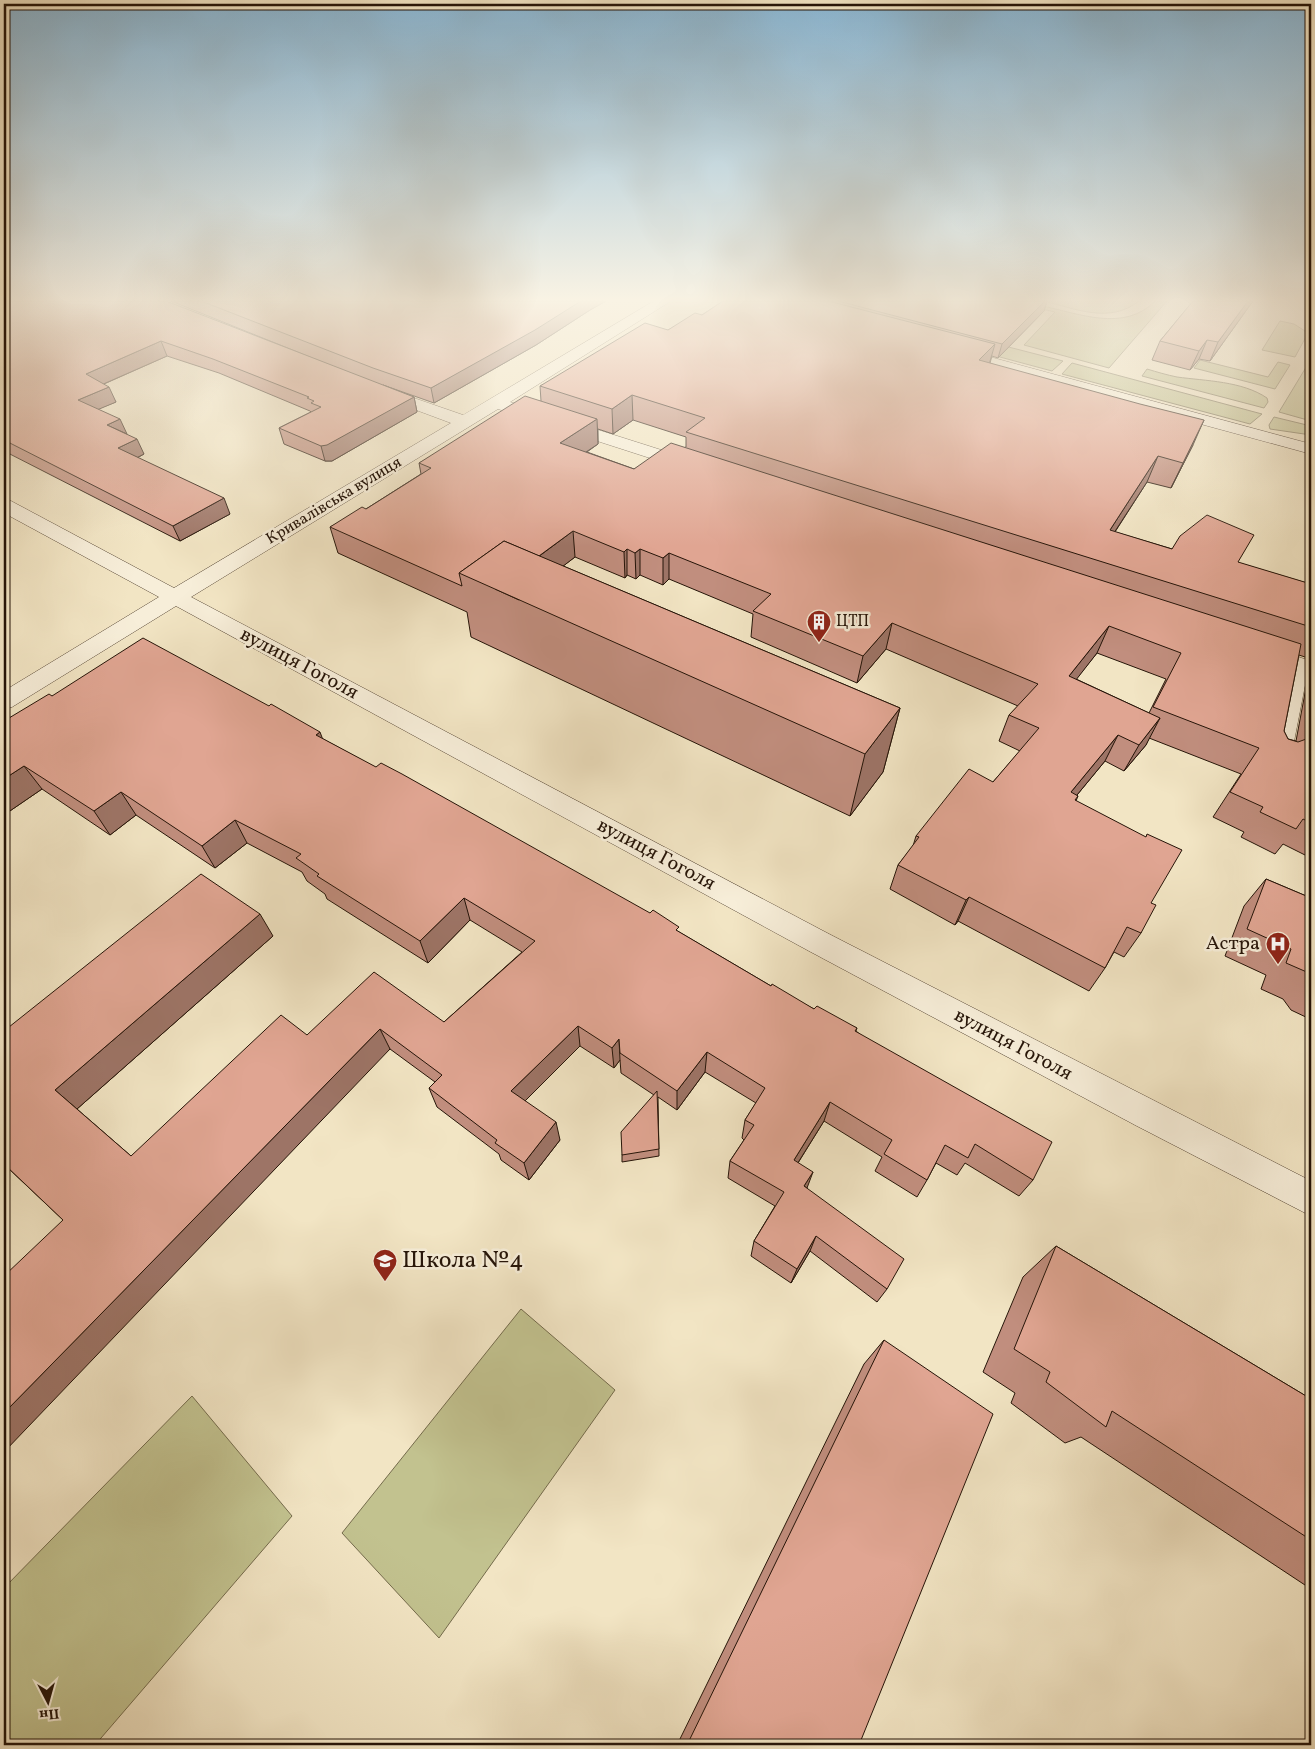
<svg xmlns="http://www.w3.org/2000/svg" width="1315" height="1749" font-family="Vollkorn,serif">
  <style>
    .green { fill: #c2c28f; stroke: #746b4c }
    .lines { fill: none; stroke-linecap: round; stroke-linejoin: round }
    .minor-casing { stroke: #584837; stroke-width: 1 }
    .secondary-casing { stroke: #251408; stroke-width: 1 }
    .minor { fill: #f7eed9; fill-rule: evenodd }
    .secondary { fill: #f7eed9; fill-rule: evenodd }
    .wall { fill: #c18e7e; stroke: #251408; fill-rule: evenodd }
    .shaded-wall { fill: #9d7466; stroke: #251408 }
    .building { fill: #e0a592; stroke: #251408 }
    .labels { text-anchor: middle; dominant-baseline: central; stroke-width: 5; stroke-linejoin: round; paint-order: stroke }
    .far-street-label { font-size: 16px; fill: #251408; stroke: #f7eed9 }
    .far-poi-label { font-size: 16px; fill: #251408; stroke: #f7eed9; text-anchor: start }
    .street-label { font-size: 20px; fill: #251408; stroke: #f7eed9 }
    .poi-label { font-size: 20px; fill: #251408; stroke: #f7eed9; text-anchor: end }
    .near-poi-label { font-size: 24px; fill: #251408; stroke: #f7eed9; text-anchor: start }
  </style>
  <rect width="100%" height="100%" fill="#f2e5c4"/>
  <filter id="stains"><feTurbulence type="fractalNoise" baseFrequency=".004" numOctaves="4"/><feColorMatrix values="0 0 0 0 .2 0 0 0 0 .09 0 0 0 0 .02 0 0 0 .5 -.17"/></filter>
  <radialGradient id="worn" r=".72"><stop offset=".6" stop-color="#630" stop-opacity="0"/><stop offset="1" stop-color="#630" stop-opacity=".3"/></radialGradient>
  <g class="green">
    <path d="M 1007,301 C 1019,302 1030,304 1042,306 C 1078,313 1124,333 1155,301 L 1167,301 L 1109,368 L 1024,345 L 1055,312 Z"/>
    <path d="M 1044,301 L 1139,301 C 1110,324 1076,309 1044,301 Z"/>
    <path d="M 1280,321 L 1294,324 L 1305,331 L 1307,335 L 1295,357 L 1262,350 Z"/>
    <path d="M 954,333 L 1063,361 L 1052,371 L 944,342 Z"/>
    <path d="M 1311,359 L 1311,421 L 1279,412 Z"/>
    <path d="M 1200,360 L 1268,377 L 1278,362 L 1290,365 L 1275,389 L 1194,368 Z"/>
    <path d="M 1072,363 L 1262,414 L 1250,424 L 1062,374 Z"/>
    <path d="M 1147,369 C 1157,372 1167,375 1177,377 C 1206,381 1242,381 1267,398 L 1268,402 L 1264,408 L 1142,376 Z"/>
    <path d="M 1274,417 L 1311,426 L 1311,435 L 1270,429 L 1269,425 Z"/>
    <path d="M 521,1309 L 615,1390 L 439,1638 L 342,1533 Z"/>
    <path d="M 192,1396 L 292,1516 L 95,1745 L 4,1745 L 4,1588 Z"/>
  </g>
  <g class="lines">
    <defs>
      <g id="minor">
        <path d="M 654,301 L 671,301 L 510,402 L 696,461 L 699,465 L 696,469 L 690,470 L 684,469 L 498,409 L 191,597 L 829,934 L 1311,1181 L 1311,1216 L 1135,1125 L 809,951 L 176,606 L 12,707 L 4,709 L 4,691 L 159,597 L 4,513 L 4,499 L 11,501 L 174,588 L 451,423 L 373,394 L 371,391 L 373,388 L 385,388 L 463,415 Z"/>
        <path d="M 1263,646 L 1311,661 L 1311,676 L 1307,675 L 1291,757 L 1288,763 L 1279,766 L 1270,763 L 1267,757 L 1286,668 L 1255,658 L 1252,653 L 1255,648 Z"/>
      </g>
      <path id="secondary" d="M 953,347 L 1311,444 L 1311,454 L 947,355 L 945,352 L 947,349 Z"/>
    </defs>
    <use href="#minor" class="minor-casing"/>
    <use href="#secondary" class="secondary-casing"/>
    <use href="#minor" class="minor"/>
    <use href="#secondary" class="secondary"/>
  </g>
  <g class="wall">
    <path d="M 4,301 L 347,372 L 171,301 L 606,301 L 590,310 L 536,345 L 434,403 L 383,385 L 414,397 L 417,412 L 332,461 L 325,461 L 284,444 L 279,428 L 311,412 L 310,411 L 219,373 L 167,356 L 104,384 L 116,402 L 98,409 L 126,434 L 144,454 L 137,458 L 230,514 L 180,541 L 4,451 Z"/>
    <path d="M 723,301 L 1047,301 L 1044,311 L 998,358 L 992,356 L 990,363 L 1193,445 L 1171,488 L 1147,482 L 1115,532 L 1172,549 L 1239,563 L 1310,584 L 1311,582 L 1311,659 L 1299,655 L 1284,731 L 1288,739 L 1296,741 L 1308,677 L 1311,673 L 1311,858 L 1283,844 L 1275,854 L 1241,837 L 1244,832 L 1213,817 L 1241,774 L 1149,738 L 1146,745 L 1124,771 L 1105,761 L 1077,795 L 1078,796 L 1076,801 L 1151,903 L 1141,933 L 1124,957 L 1114,952 L 1105,968 L 1089,991 L 958,921 L 955,925 L 890,889 L 898,865 L 913,846 L 916,836 L 993,782 L 1020,751 L 999,741 L 1009,715 L 1018,706 L 886,649 L 857,683 L 751,637 L 753,614 L 669,579 L 663,585 L 640,575 L 636,579 L 627,575 L 625,578 L 575,557 L 563,566 L 900,708 L 883,772 L 850,816 L 471,637 L 467,612 L 338,553 L 330,527 L 366,509 L 421,474 L 419,463 L 541,401 L 540,386 L 702,315 ZM 633,420 L 686,437 L 686,447 L 634,469 L 587,452 L 598,444 L 598,429 L 613,434 ZM 1097,653 L 1166,679 L 1149,713 L 1076,679 Z"/>
    <path d="M 1193,301 L 1253,301 L 1210,361 L 1199,359 L 1190,370 L 1152,360 L 1160,341 Z"/>
    <path d="M 52,696 L 323,739 L 679,932 L 771,986 L 814,1009 L 857,1028 L 856,1031 L 1033,1180 L 1019,1196 L 965,1163 L 957,1175 L 936,1163 L 927,1180 L 917,1197 L 875,1171 L 882,1157 L 824,1121 L 798,1163 L 807,1188 L 887,1289 L 877,1302 L 810,1251 L 791,1283 L 751,1256 L 754,1241 L 775,1206 L 728,1178 L 730,1161 L 744,1140 L 742,1138 L 745,1120 L 756,1103 L 705,1072 L 677,1110 L 658,1097 L 659,1156 L 622,1162 L 622,1155 L 654,1095 L 621,1073 L 620,1060 L 614,1068 L 580,1046 L 525,1101 L 560,1140 L 529,1180 L 501,1160 L 499,1154 L 437,1107 L 429,1088 L 435,1082 L 390,1049 L 63,1220 L 9,1169 L 4,1174 L 4,1031 L 273,936 L 77,1109 L 131,1156 L 307,1035 L 444,1022 L 522,952 L 470,920 L 428,963 L 327,899 L 325,894 L 307,881 L 302,872 L 247,843 L 215,868 L 136,815 L 110,835 L 42,789 L 4,815 L 4,721 Z"/>
    <path d="M 1266,879 L 1311,898 L 1311,1019 L 1310,1019 L 1291,1010 L 1283,999 L 1261,989 L 1266,975 L 1225,956 L 1244,906 Z"/>
    <path d="M 1056,1246 L 1311,1399 L 1311,1589 L 1081,1437 L 1065,1443 L 1011,1403 L 1015,1393 L 983,1372 L 1023,1277 Z"/>
    <path d="M 884,1340 L 859,1745 L 677,1745 L 864,1364 Z"/>
  </g>
  <g class="shaded-wall">
    <path d="M 581,301 L 606,301 L 590,310 L 536,345 L 434,403 L 431,388 Z"/>
    <path d="M 1045,301 L 1047,301 L 1044,311 L 998,358 L 1002,344 Z"/>
    <path d="M 1248,301 L 1253,301 L 1210,361 L 1218,342 Z"/>
    <path d="M 1207,340 L 1199,359 L 1190,370 L 1199,351 Z"/>
    <path d="M 161,341 L 167,356 L 92,389 L 86,374 Z"/>
    <path d="M 995,344 L 988,368 L 979,360 Z"/>
    <path d="M 109,387 L 116,402 L 85,415 L 78,400 Z"/>
    <path d="M 632,395 L 633,420 L 613,434 L 612,409 Z"/>
    <path d="M 414,397 L 417,412 L 332,461 L 325,461 L 321,446 Z"/>
    <path d="M 120,419 L 127,434 L 107,425 Z"/>
    <path d="M 597,419 L 598,444 L 562,468 L 560,443 Z"/>
    <path d="M 1204,420 L 1193,445 L 1171,488 L 1183,463 Z"/>
    <path d="M 137,439 L 144,454 L 125,464 L 118,448 Z"/>
    <path d="M 1158,456 L 1147,482 L 1099,556 L 1110,530 Z"/>
    <path d="M 224,498 L 230,514 L 180,541 L 173,526 Z"/>
    <path d="M 573,531 L 575,557 L 519,600 L 495,589 Z"/>
    <path d="M 627,549 L 627,575 L 625,578 L 624,552 Z"/>
    <path d="M 640,549 L 640,575 L 636,579 L 635,553 Z"/>
    <path d="M 669,553 L 669,579 L 663,585 L 663,558 Z"/>
    <path d="M 4,587 L 8,593 L 4,595 Z"/>
    <path d="M 892,623 L 886,649 L 857,683 L 863,656 Z"/>
    <path d="M 1109,626 L 1097,653 L 1058,703 L 1069,676 Z"/>
    <path d="M 900,708 L 883,772 L 850,816 L 865,754 Z"/>
    <path d="M 1160,718 L 1146,745 L 1124,771 L 1139,745 Z"/>
    <path d="M 320,732 L 329,756 L 316,735 Z"/>
    <path d="M 1118,735 L 1105,761 L 1058,818 L 1071,792 Z"/>
    <path d="M 24,766 L 42,789 L 4,815 L 4,779 Z"/>
    <path d="M 121,792 L 136,815 L 110,835 L 94,811 Z"/>
    <path d="M 235,820 L 247,843 L 215,868 L 202,846 Z"/>
    <path d="M 969,897 L 958,921 L 955,925 L 966,900 Z"/>
    <path d="M 464,898 L 470,920 L 428,963 L 420,941 Z"/>
    <path d="M 260,914 L 273,936 L 77,1109 L 55,1090 Z"/>
    <path d="M 578,1026 L 580,1046 L 516,1110 L 511,1091 Z"/>
    <path d="M 380,1029 L 390,1049 L 4,1452 L 4,1413 Z"/>
    <path d="M 619,1039 L 620,1060 L 614,1068 L 612,1048 Z"/>
    <path d="M 707,1052 L 705,1072 L 677,1110 L 677,1091 Z"/>
    <path d="M 830,1102 L 824,1121 L 789,1177 L 794,1160 Z"/>
    <path d="M 556,1122 L 560,1140 L 529,1180 L 524,1163 Z"/>
    <path d="M 4,1160 L 13,1166 L 4,1174 Z"/>
    <path d="M 813,1172 L 807,1188 L 804,1186 Z"/>
    <path d="M 816,1236 L 810,1251 L 791,1283 L 797,1269 Z"/>
  </g>
  <g class="building">
    <path d="M 4,301 L 166,301 L 414,397 L 327,445 L 321,446 L 279,428 L 321,407 L 311,403 L 314,401 L 307,398 L 309,397 L 213,359 L 161,341 L 86,374 L 109,387 L 78,400 L 120,419 L 107,425 L 137,439 L 118,448 L 224,498 L 173,526 L 4,440 Z"/>
    <path d="M 201,301 L 581,301 L 535,330 L 431,388 L 373,368 Z"/>
    <path d="M 723,301 L 828,301 L 995,344 L 979,360 L 1140,404 L 1204,420 L 1183,463 L 1158,456 L 1110,530 L 1172,549 L 1180,536 L 1207,515 L 1254,535 L 1238,562 L 1311,584 L 1311,627 L 686,432 L 705,418 L 632,395 L 612,409 L 540,386 L 645,323 L 668,330 L 695,313 L 702,315 Z"/>
    <path d="M 838,301 L 1045,301 L 1002,344 Z"/>
    <path d="M 1193,301 L 1248,301 L 1218,342 L 1207,340 L 1199,351 L 1160,341 Z"/>
    <path d="M 525,396 L 597,419 L 560,443 L 634,469 L 671,443 L 1301,644 L 1284,731 L 1288,739 L 1298,742 L 1309,738 L 1311,733 L 1311,823 L 1303,819 L 1296,829 L 1260,812 L 1263,807 L 1230,792 L 1259,748 L 1153,707 L 1181,653 L 1109,626 L 1069,676 L 1160,718 L 1139,745 L 1118,735 L 1071,792 L 1078,796 L 1075,800 L 1146,837 L 1147,834 L 1182,850 L 1151,903 L 1156,905 L 1141,933 L 1127,927 L 1105,968 L 969,897 L 966,900 L 898,865 L 919,837 L 916,836 L 969,769 L 993,782 L 1039,728 L 1009,715 L 1038,684 L 892,623 L 863,656 L 753,611 L 771,594 L 669,553 L 663,558 L 640,549 L 635,553 L 627,549 L 624,552 L 573,531 L 539,556 L 504,541 L 459,573 L 462,586 L 330,527 L 362,507 L 366,509 L 431,468 L 419,463 Z"/>
    <path d="M 504,541 L 900,708 L 865,754 L 459,573 Z"/>
    <path d="M 143,638 L 269,706 L 271,704 L 320,732 L 316,735 L 376,767 L 381,763 L 402,774 L 650,913 L 653,910 L 679,927 L 676,930 L 771,986 L 772,984 L 814,1009 L 817,1006 L 857,1028 L 855,1031 L 1052,1142 L 1033,1180 L 975,1144 L 968,1158 L 945,1145 L 927,1180 L 884,1154 L 892,1140 L 830,1102 L 794,1160 L 813,1172 L 804,1186 L 904,1259 L 887,1289 L 816,1236 L 797,1269 L 754,1241 L 784,1192 L 730,1161 L 754,1125 L 745,1120 L 765,1088 L 707,1052 L 677,1091 L 620,1053 L 619,1039 L 612,1048 L 578,1026 L 511,1091 L 556,1122 L 524,1163 L 495,1143 L 497,1140 L 429,1088 L 442,1075 L 380,1029 L 4,1413 L 4,1276 L 63,1220 L 4,1164 L 4,1031 L 201,874 L 260,914 L 55,1090 L 131,1156 L 281,1015 L 307,1035 L 374,972 L 444,1022 L 535,941 L 464,898 L 420,941 L 317,876 L 319,874 L 296,858 L 301,854 L 235,820 L 202,846 L 121,792 L 94,811 L 24,766 L 4,779 L 4,721 L 49,694 L 52,696 Z"/>
    <path d="M 1266,879 L 1311,898 L 1311,976 L 1309,973 L 1286,963 L 1291,949 L 1247,929 Z"/>
    <path d="M 657,1091 L 659,1149 L 622,1155 L 621,1132 Z"/>
    <path d="M 1056,1246 L 1311,1399 L 1311,1540 L 1112,1411 L 1106,1427 L 1046,1382 L 1050,1372 L 1014,1349 Z"/>
    <path d="M 884,1340 L 993,1414 L 859,1745 L 687,1745 Z"/>
  </g>
  <linearGradient id="sky" x2="0" y2="1"><stop stop-color="#8ab8d6"/><stop offset="0.55" stop-color="#f9f3e4"/><stop offset="1" stop-color="#f9f3e4" stop-opacity="0"/></linearGradient>
  <rect width="1315" height="546" fill="url(#sky)"/>
  <defs>
    <symbol id="building-pin" viewBox="-11 -11 22 30"><path d="M0 17L-7.5 6A9.5 9.5 0 1 1 7.5 6Z" fill="#8f2418" stroke="#f7eed9"/><path d="M-4-6H4V6H1V3H-1V6H-4ZM-2.5-4.3h1.7v1.8h-1.7ZM.8-4.3h1.7v1.8H.8ZM-2.5-1h1.7V.8h-1.7ZM.8-1h1.7V.8H.8Z" fill="#fff"/></symbol>
    <symbol id="hospital-pin" viewBox="-11 -11 22 30"><path d="M0 17L-7.5 6A9.5 9.5 0 1 1 7.5 6Z" fill="#8f2418" stroke="#f7eed9"/><path d="M-5-5h3v3.5h4V-5h3V5h-3V1.5h-4V5h-3Z" fill="#fff"/></symbol>
    <symbol id="school-pin" viewBox="-11 -11 22 30"><path d="M0 17L-7.5 6A9.5 9.5 0 1 1 7.5 6Z" fill="#8f2418" stroke="#f7eed9"/><path d="M0-5L7-2L0 1L-7-2ZM-4 1L0 2.5L4 1V4Q0 6-4 4Z" fill="#fff"/></symbol>
  </defs>
  <g fill-rule="evenodd">
    <use href="#building-pin" x="805" y="608" width="28" height="38"/>
    <use href="#hospital-pin" x="1264" y="930" width="28" height="38"/>
    <use href="#school-pin" x="371" y="1247" width="28" height="38"/>
  </g>
  <g class="labels">
    <g class="far-street-label">
      <text transform="translate(334 501) rotate(-31)">Кривалівська вулиця</text>
    </g>
    <g class="far-poi-label">
      <text x="836" y="622">ЦТП</text>
    </g>
    <g class="street-label">
      <text transform="translate(299 664) rotate(28)">вулиця Гоголя</text>
      <text transform="translate(656 855) rotate(28)">вулиця Гоголя</text>
      <text transform="translate(1013 1045) rotate(28)">вулиця Гоголя</text>
    </g>
    <g class="poi-label">
      <text x="1260" y="944">Астра</text>
    </g>
    <g class="near-poi-label">
      <text x="402" y="1261">Школа №4</text>
    </g>
  </g>
  <rect width="1315" height="1749" fill="none" stroke="#f2e5c4" stroke-width="20"/>
  <rect x="5" y="5" width="1305" height="1739" fill="none" stroke="#251408" stroke-width="2.5"/>
  <rect x="10" y="10" width="1295" height="1729" fill="none" stroke="#251408"/>
  <g transform="translate(48 1702) rotate(174)" stroke="#f7eed9" stroke-width="4" paint-order="stroke">
  <path d="M0-4L9 19L0 12L-9 19Z" fill="#251408"/>
  <text y="-8" font-size="14" font-weight="bold" text-anchor="middle" fill="#251408">Пн</text>
  </g>
  <rect width="100%" height="100%" filter="url(#stains)"/>
  <rect width="100%" height="100%" fill="url(#worn)"/>
</svg>
